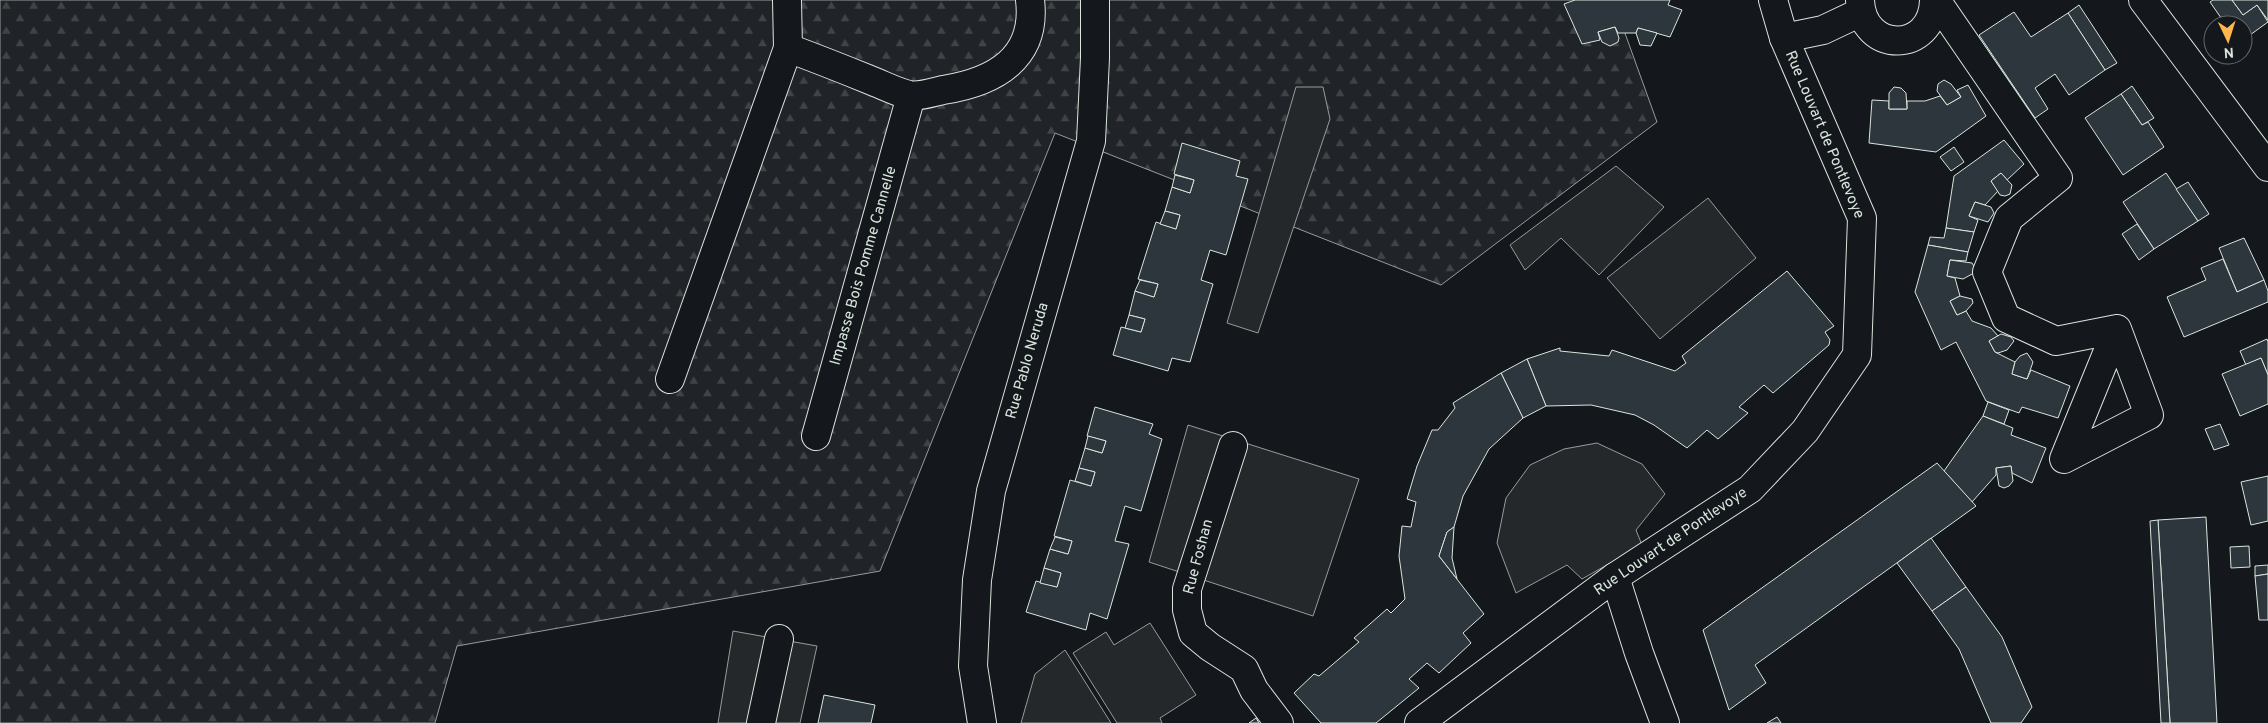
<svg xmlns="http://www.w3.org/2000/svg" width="2268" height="723" font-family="Overpass,sans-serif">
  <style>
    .forest { fill: url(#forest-firs); stroke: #939e99 }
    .parking { fill: #24282b; stroke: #939e99 }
    .building { fill: #2c363c; stroke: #d8e6dc }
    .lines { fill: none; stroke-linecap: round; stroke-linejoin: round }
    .street-casing { stroke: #d8e6dc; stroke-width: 30 }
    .secondary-casing { stroke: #d8e6dc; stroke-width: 30 }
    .street { stroke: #14181c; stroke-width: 28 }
    .secondary { stroke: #14181c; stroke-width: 28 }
    .labels { text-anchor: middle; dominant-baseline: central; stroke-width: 4; stroke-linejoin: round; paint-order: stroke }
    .street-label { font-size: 15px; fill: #d8e6dc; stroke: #14181c }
  </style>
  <defs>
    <pattern id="forest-firs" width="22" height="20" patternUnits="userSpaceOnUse" patternTransform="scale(1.25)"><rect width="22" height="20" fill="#202428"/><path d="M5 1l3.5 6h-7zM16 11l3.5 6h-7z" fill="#404447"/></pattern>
  </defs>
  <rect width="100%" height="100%" fill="#14181c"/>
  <path class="forest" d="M 0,0 L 1613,0 L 1657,122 L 1441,285 L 1055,133 L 880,571 L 457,646 L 435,723 L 0,723 Z"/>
  <g class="parking">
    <path d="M 1296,87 L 1323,87 L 1330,119 L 1258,333 L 1227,323 Z"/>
    <path d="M 1616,166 L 1664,207 L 1599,275 L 1561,238 L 1525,270 L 1510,245 Z"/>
    <path d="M 1708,198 L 1756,258 L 1660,339 L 1607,278 Z"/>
    <path d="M 1188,425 L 1359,479 L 1313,616 L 1149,562 Z"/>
    <path d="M 1597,443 L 1642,464 L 1665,494 L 1636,530 L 1642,545 L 1582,579 L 1567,565 L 1516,593 L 1497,543 L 1506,498 L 1530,465 L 1564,449 Z"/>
    <path d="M 1150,623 L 1196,695 L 1160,718 L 1162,723 L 1117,723 L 1073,653 L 1106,632 L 1114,645 Z"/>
    <path d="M 733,631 L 817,646 L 800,723 L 718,723 Z"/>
    <path d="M 1065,650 L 1111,723 L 1021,723 L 1035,674 Z"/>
  </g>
  <g class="building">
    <path d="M 1575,0 L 1670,0 L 1668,5 L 1682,10 L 1670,37 L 1638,28 L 1636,33 L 1618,33 L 1615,27 L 1598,32 L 1600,40 L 1582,44 L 1564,4 Z"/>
    <path d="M 2213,0 L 2232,0 L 2243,15 L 2257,5 L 2268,22 L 2243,40 L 2243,25 L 2226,25 L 2210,2 Z"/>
    <path d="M 2232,0 L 2268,0 L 2268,20 L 2257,5 L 2243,15 Z"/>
    <path d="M 2079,5 L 2117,63 L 2105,70 L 2068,13 Z"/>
    <path d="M 2014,12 L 2031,37 L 2068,13 L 2105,70 L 2069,95 L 2055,74 L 2035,88 L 2048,109 L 2035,118 L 1979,35 Z"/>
    <path d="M 1615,27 L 1619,38 L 1618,42 L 1610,46 L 1602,42 L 1598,32 Z"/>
    <path d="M 1638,28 L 1657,33 L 1651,46 L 1640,45 L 1636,33 Z"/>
    <path d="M 1944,80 L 1951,84 L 1961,97 L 1947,105 L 1937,91 L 1938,84 Z"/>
    <path d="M 1968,85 L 1986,116 L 1936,152 L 1869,143 L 1872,100 L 1889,101 L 1889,109 L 1907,109 L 1907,101 L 1925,101 L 1940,96 L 1947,105 L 1961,97 L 1957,90 Z"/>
    <path d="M 2132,86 L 2154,118 L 2142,125 L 2121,94 Z"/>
    <path d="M 1894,87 L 1901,88 L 1906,93 L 1907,109 L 1889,109 L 1889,93 Z"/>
    <path d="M 2121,94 L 2142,125 L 2148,122 L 2164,147 L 2123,175 L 2085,118 Z"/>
    <path d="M 2004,140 L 2024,164 L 2007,180 L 2001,173 L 1991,181 L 1998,191 L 1985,205 L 1975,202 L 1969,216 L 1978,220 L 1974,232 L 1946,228 L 1954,176 Z"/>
    <path d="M 1182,143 L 1240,161 L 1236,176 L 1248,179 L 1226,255 L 1210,250 L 1201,280 L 1213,284 L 1190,362 L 1172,358 L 1168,371 L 1113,355 L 1121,327 L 1141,332 L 1145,319 L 1129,315 L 1135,291 L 1154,297 L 1158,284 L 1138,279 L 1156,222 L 1176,229 L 1180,215 L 1165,211 L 1172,187 L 1190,193 L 1194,180 L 1174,174 Z"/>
    <path d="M 1954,147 L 1964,162 L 1951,171 L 1940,157 Z"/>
    <path d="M 2001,173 L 2012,185 L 2010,194 L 2005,196 L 2000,195 L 1991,181 Z"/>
    <path d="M 2166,173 L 2198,221 L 2154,249 L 2123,202 Z"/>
    <path d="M 1175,175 L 1194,180 L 1190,193 L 1172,187 Z"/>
    <path d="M 2188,182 L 2209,214 L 2198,221 L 2176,189 Z"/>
    <path d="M 1975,202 L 1991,207 L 1994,213 L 1988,222 L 1969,216 Z"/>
    <path d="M 1165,211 L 1180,215 L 1176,229 L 1160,224 Z"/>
    <path d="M 2137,224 L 2154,249 L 2139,260 L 2122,234 Z"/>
    <path d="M 1946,228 L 1974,232 L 1968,252 L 1928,245 L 1930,237 L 1944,238 Z"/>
    <path d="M 2244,238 L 2264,280 L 2237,292 L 2219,248 Z"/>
    <path d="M 1928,245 L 1968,252 L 1966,261 L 1950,260 L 1947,276 L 1955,278 L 1960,296 L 1950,301 L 1957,315 L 1966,311 L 1972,321 L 1991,328 L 1998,336 L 1989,341 L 1995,352 L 2015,362 L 2012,374 L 2027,379 L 2031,370 L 2070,386 L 2058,418 L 2022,407 L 2019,413 L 1986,401 L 1956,342 L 1941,350 L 1915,292 Z"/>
    <path d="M 2223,259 L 2237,292 L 2264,280 L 2268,291 L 2268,302 L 2184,337 L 2167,297 L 2206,280 L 2201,268 Z"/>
    <path d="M 1950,260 L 1972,263 L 1975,268 L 1974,273 L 1963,279 L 1947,276 Z"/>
    <path d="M 1787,271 L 1834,326 L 1825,332 L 1830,340 L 1829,345 L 1773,393 L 1764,385 L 1739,407 L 1748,413 L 1718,439 L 1707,430 L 1687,448 L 1654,425 L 1635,415 L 1591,405 L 1546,406 L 1527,359 L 1560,348 L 1560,351 L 1609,356 L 1612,350 L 1675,371 L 1686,363 L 1682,356 Z"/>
    <path d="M 1140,280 L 1158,284 L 1154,297 L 1135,291 Z"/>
    <path d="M 1960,296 L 1972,299 L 1973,303 L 1966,311 L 1957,315 L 1950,301 Z"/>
    <path d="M 1129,315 L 1145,319 L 1141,332 L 1125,328 Z"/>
    <path d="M 2001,334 L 2011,337 L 2014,341 L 2007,350 L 1998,353 L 1995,352 L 1989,341 Z"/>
    <path d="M 2267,339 L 2268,342 L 2268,375 L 2261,358 L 2246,365 L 2240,351 Z"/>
    <path d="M 2027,353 L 2033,362 L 2027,379 L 2012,374 L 2015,362 L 2020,356 Z"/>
    <path d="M 2261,358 L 2268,375 L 2268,404 L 2240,416 L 2222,374 Z"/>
    <path d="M 1527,359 L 1546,406 L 1523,418 L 1501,373 Z"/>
    <path d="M 1501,373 L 1523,418 L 1489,449 L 1463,496 L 1454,527 L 1447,532 L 1439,556 L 1484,614 L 1463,633 L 1471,643 L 1439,673 L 1427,663 L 1409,679 L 1419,688 L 1376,723 L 1321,723 L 1294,693 L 1314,674 L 1319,676 L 1359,642 L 1354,638 L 1387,609 L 1391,613 L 1405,599 L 1399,556 L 1402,526 L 1411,527 L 1416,502 L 1407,499 L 1417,466 L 1432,430 L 1438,430 L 1455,408 L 1453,403 Z"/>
    <path d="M 1988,402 L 2009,410 L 2004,424 L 1983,416 Z"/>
    <path d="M 1095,407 L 1153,424 L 1149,434 L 1162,439 L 1141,511 L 1125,506 L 1115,541 L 1129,544 L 1107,619 L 1090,613 L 1086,630 L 1026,612 L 1036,581 L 1057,587 L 1061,573 L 1044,568 L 1050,549 L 1068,554 L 1072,541 L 1054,536 L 1070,480 L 1091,486 L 1095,472 L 1079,468 L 1085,448 L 1102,453 L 1106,441 L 1087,436 Z"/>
    <path d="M 1983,416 L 2013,428 L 2011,435 L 2046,448 L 2032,483 L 2012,473 L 2011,466 L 1996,468 L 1996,475 L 1972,502 L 1944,471 Z"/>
    <path d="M 2220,424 L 2229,445 L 2214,450 L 2205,429 Z"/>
    <path d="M 1088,436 L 1106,441 L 1102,453 L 1085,448 Z"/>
    <path d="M 1937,463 L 1976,506 L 1755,665 L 1766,683 L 1729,710 L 1703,630 Z"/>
    <path d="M 2011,466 L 2013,481 L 2009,486 L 2004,488 L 1999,486 L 1996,468 Z"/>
    <path d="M 1079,468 L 1095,472 L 1091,486 L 1075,481 Z"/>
    <path d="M 2268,476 L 2268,521 L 2251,525 L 2241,482 Z"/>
    <path d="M 2206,517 L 2217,723 L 2170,723 L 2158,520 Z"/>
    <path d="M 2158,520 L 2170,723 L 2161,723 L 2150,521 Z"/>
    <path d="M 1454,527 L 1452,558 L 1457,579 L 1439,556 L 1447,532 Z"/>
    <path d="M 1055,537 L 1072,541 L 1068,554 L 1050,549 Z"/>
    <path d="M 1931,538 L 1966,587 L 1932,611 L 1897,563 Z"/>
    <path d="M 2249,546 L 2250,567 L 2231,568 L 2230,547 Z"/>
    <path d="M 2268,565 L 2268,574 L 2255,576 L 2255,566 Z"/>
    <path d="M 1044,568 L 1061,573 L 1057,587 L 1040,583 Z"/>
    <path d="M 2268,574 L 2268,620 L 2259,620 L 2255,576 Z"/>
    <path d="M 1966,587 L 2002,637 L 2032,707 L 2021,723 L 1991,723 L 1959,649 L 1932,611 Z"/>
    <path d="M 824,695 L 875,705 L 871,723 L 818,723 Z"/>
    <path d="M 1777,717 L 1781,723 L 1767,723 Z"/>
    <path d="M 1256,718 L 1259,723 L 1249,723 Z"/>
  </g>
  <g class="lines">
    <defs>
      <g id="street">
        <path d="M 787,0 L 788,48 C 815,58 843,69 870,80 C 883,85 896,92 909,95 C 919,97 934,92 943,90 C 995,82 1037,58 1030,0"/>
        <path d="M 1860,0 C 1862,54 1933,54 1934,0"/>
        <path d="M 1936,0 L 2058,178 L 2009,218 L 1987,272 L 2006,318 L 2056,341 L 2117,329 L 2149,415 L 2064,459 L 2117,329"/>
        <path d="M 2143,0 L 2268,167"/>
        <path d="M 1784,38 L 1823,30 L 1861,12"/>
        <path d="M 670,379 L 788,48"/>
        <path d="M 816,436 L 911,96"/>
        <path d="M 1233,446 L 1187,589 L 1187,610 L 1193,633 L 1210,647 L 1244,669 L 1254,690 L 1279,723"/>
        <path d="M 1615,577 L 1639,653 L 1665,723"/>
        <path d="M 761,723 L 779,639"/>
        <path d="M 1419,723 L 1615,577 L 1750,489 L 1805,431 L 1857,355 L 1862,218 L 1784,38 L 1773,0"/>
      </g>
      <path id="secondary" d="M 982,723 L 973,666 L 977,580 L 991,491 L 1091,141 L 1095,58 L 1095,0"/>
    </defs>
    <use href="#street" class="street-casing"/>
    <use href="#secondary" class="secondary-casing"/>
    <use href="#street" class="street"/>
    <use href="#secondary" class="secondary"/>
  </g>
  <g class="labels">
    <g class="street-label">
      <text transform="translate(1824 135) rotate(67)">Rue Louvart de Pontlevoye</text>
      <text transform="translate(864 266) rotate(-74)">Impasse Bois Pomme Cannelle</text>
      <text transform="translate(1028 361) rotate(-74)">Rue Pablo Neruda</text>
      <text transform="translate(1671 542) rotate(-34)">Rue Louvart de Pontlevoye</text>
      <text transform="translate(1199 557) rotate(-75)">Rue Foshan</text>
    </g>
  </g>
  <g transform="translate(2228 40) rotate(176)"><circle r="24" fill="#14181c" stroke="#626a69"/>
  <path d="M0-4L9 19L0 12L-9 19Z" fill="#ffb74d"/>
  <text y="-8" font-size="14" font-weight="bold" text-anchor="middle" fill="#d8e6dc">N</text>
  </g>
</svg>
